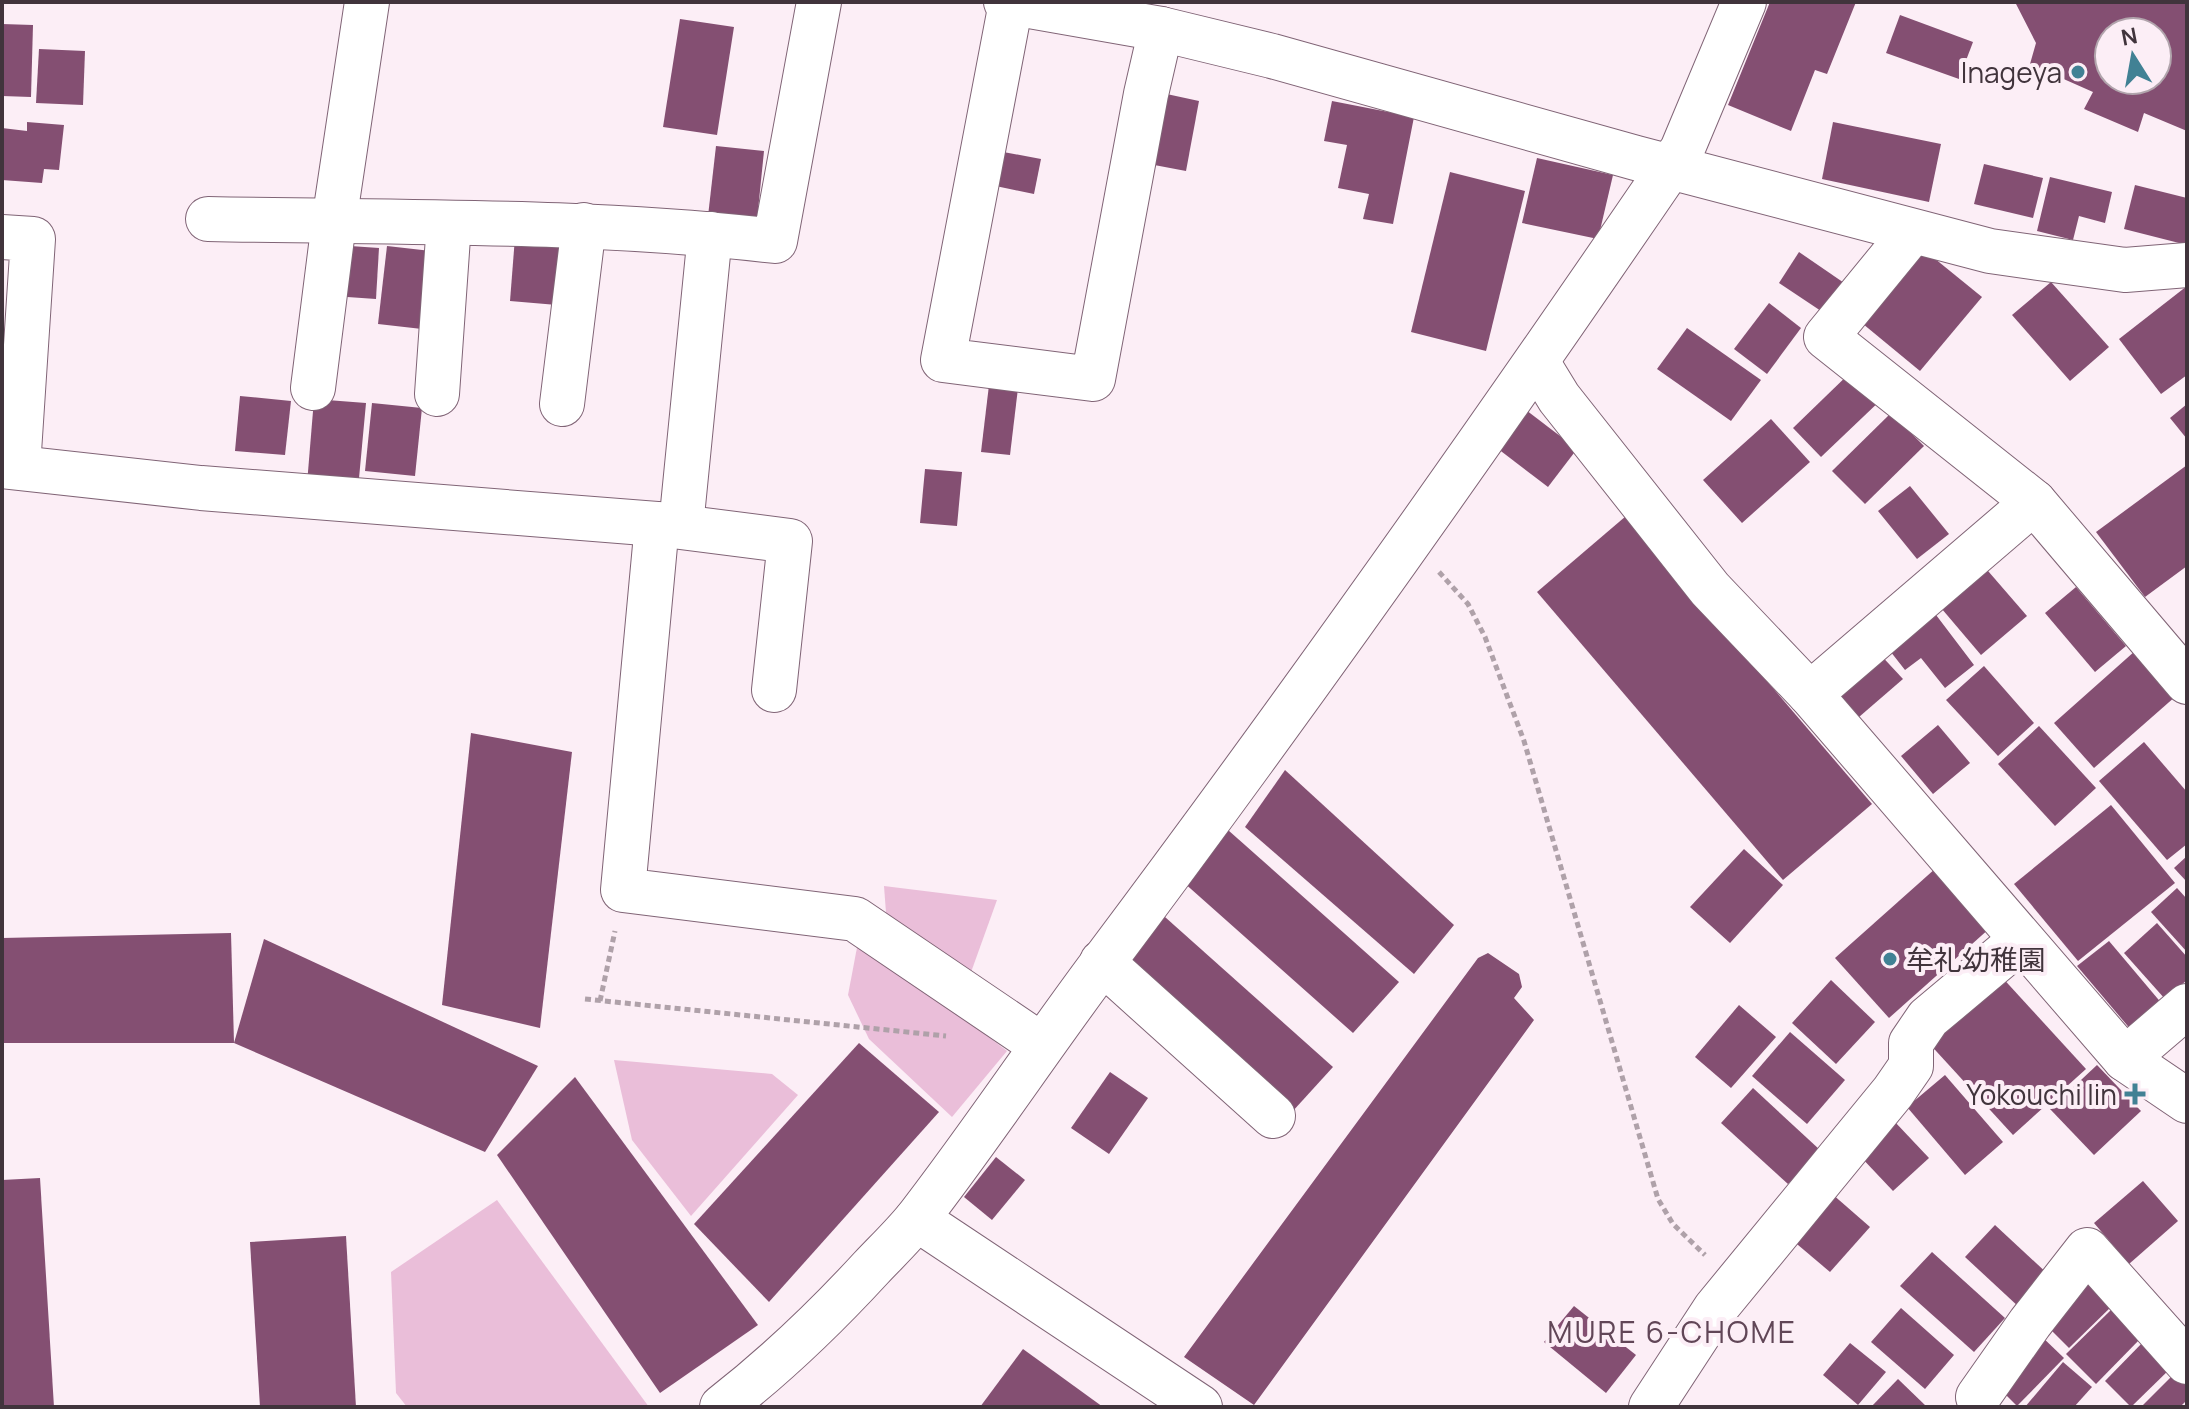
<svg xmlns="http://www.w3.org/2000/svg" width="2189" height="1409" font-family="Manrope,'Noto Sans JP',sans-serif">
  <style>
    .green { fill: #eabed9 }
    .building { fill: #844f72; fill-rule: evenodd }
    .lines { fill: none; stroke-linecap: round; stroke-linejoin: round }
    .minor-casing { stroke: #806476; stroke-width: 46 }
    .path { stroke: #afa1a9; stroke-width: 5; stroke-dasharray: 6 4; stroke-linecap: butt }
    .minor { stroke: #fff; stroke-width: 44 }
    .poi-dot { fill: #418194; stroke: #fceef6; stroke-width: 3 }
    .labels { text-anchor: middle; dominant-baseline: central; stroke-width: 8; stroke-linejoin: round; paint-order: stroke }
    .poi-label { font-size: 28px; fill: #41343c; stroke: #fceef6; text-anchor: end }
    .neighbourhood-label { font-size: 30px; letter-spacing: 2px; fill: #614657; stroke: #fceef6 }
  </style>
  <rect width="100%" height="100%" fill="#fceef6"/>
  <g class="green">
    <path d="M 884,886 L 997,900 L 970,975 L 887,926 Z"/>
    <path d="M 859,937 L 1007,1051 L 952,1117 L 869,1039 L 848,995 Z"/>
    <path d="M 614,1060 L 772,1074 L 798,1095 L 691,1216 L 632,1140 Z"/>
    <path d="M 497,1200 L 649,1407 L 407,1407 L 396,1393 L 391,1272 Z"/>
  </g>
  <g class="building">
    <path d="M 1770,2 L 1856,2 L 1827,74 L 1815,70 L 1791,131 L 1728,105 Z"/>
    <path d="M 2015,2 L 2187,2 L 2187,131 L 2144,113 L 2138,132 L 2084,109 L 2093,92 L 2030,64 L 2036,43 ZM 2109,32 L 2157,32 L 2157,80 L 2109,80 Z"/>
    <path d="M 1900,15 L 1973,42 L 1959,79 L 1886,53 Z"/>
    <path d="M 680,19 L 734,27 L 717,135 L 663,127 Z"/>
    <path d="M 2,24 L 33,25 L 31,97 L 2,96 Z"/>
    <path d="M 39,49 L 85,51 L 83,105 L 36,103 Z"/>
    <path d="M 1162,93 L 1199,101 L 1186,171 L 1149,164 Z"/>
    <path d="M 1332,101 L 1414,117 L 1393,224 L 1363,219 L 1369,194 L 1338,188 L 1347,145 L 1324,141 Z"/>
    <path d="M 27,122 L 64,125 L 59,170 L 44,169 L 42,183 L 2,180 L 2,128 L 27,131 Z"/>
    <path d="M 1833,122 L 1941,144 L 1929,202 L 1822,179 Z"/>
    <path d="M 716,146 L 764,151 L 756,230 L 707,225 Z"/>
    <path d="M 998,151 L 1041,159 L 1034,194 L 991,185 Z"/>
    <path d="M 1537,158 L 1613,175 L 1598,239 L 1522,223 Z"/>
    <path d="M 1984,164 L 2043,178 L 2033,218 L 1974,204 Z"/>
    <path d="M 1450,172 L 1525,191 L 1486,351 L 1411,332 Z"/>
    <path d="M 2050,177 L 2112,192 L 2105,223 L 2079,216 L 2073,240 L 2037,231 Z"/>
    <path d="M 2135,185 L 2187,198 L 2187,245 L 2124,229 Z"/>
    <path d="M 515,237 L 563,241 L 557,305 L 510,301 Z"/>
    <path d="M 336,245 L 379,248 L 376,299 L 333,296 Z"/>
    <path d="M 1918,245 L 1982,297 L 1920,371 L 1857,319 Z"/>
    <path d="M 387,246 L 431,251 L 422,329 L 378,324 Z"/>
    <path d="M 1799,252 L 1850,287 L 1830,317 L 1779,283 Z"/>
    <path d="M 2051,282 L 2109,347 L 2070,381 L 2012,315 Z"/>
    <path d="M 2187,286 L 2187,375 L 2161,394 L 2119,339 Z"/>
    <path d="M 1769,303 L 1801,328 L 1767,374 L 1734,349 Z"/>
    <path d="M 1687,328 L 1761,380 L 1731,421 L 1657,369 Z"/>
    <path d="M 1856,367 L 1884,397 L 1821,457 L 1793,428 Z"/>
    <path d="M 989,385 L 1018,388 L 1010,455 L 981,452 Z"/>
    <path d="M 240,396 L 291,401 L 285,455 L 235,451 Z"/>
    <path d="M 314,399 L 366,403 L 358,489 L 307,484 Z"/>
    <path d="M 372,403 L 422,408 L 415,476 L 365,471 Z"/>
    <path d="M 2187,404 L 2187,439 L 2170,418 Z"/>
    <path d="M 1522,407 L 1577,449 L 1548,487 L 1493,445 Z"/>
    <path d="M 1891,413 L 1924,446 L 1865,504 L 1832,471 Z"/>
    <path d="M 1771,419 L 1810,462 L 1742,523 L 1703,480 Z"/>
    <path d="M 2187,465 L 2187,566 L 2145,597 L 2096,532 Z"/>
    <path d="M 925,469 L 962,472 L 957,526 L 920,523 Z"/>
    <path d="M 1910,486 L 1949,534 L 1917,559 L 1878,511 Z"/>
    <path d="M 1626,516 L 1872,804 L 1783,880 L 1537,592 Z"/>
    <path d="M 1982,564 L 2027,616 L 1981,655 L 1936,602 Z"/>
    <path d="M 2076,587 L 2126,646 L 2095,672 L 2045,613 Z"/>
    <path d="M 1930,607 L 1974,665 L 1945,688 L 1921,658 L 1905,670 L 1883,642 Z"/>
    <path d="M 1876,650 L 1903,679 L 1859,717 L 1833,688 Z"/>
    <path d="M 2135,651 L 2176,696 L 2094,768 L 2054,723 Z"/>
    <path d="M 1984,666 L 2034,723 L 1998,756 L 1946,700 Z"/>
    <path d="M 1938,725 L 1970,763 L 1933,794 L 1901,756 Z"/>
    <path d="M 2039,726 L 2096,788 L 2055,826 L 1998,764 Z"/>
    <path d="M 471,733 L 572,752 L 540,1028 L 442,1005 Z"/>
    <path d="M 2144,742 L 2187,792 L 2187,844 L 2167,860 L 2099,781 Z"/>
    <path d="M 1285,770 L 1454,925 L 1414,974 L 1245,827 Z"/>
    <path d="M 2111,805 L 2175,883 L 2078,961 L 2014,884 Z"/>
    <path d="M 1228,830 L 1399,982 L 1353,1033 L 1182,881 Z"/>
    <path d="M 1744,849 L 1783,885 L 1730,943 L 1690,907 Z"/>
    <path d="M 2187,856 L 2187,882 L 2174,868 Z"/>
    <path d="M 1936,868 L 1990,928 L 1889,1018 L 1835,958 Z"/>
    <path d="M 2177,888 L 2187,899 L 2187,952 L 2151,912 Z"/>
    <path d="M 1165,917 L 1333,1067 L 1292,1112 L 1124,962 Z"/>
    <path d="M 2157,923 L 2187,957 L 2187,980 L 2165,999 L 2124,953 Z"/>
    <path d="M 231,933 L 234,1043 L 2,1043 L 2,938 Z"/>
    <path d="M 264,939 L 538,1066 L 485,1152 L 234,1043 Z"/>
    <path d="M 2109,941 L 2163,1005 L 2132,1031 L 2077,966 Z"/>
    <path d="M 1488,953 L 1519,974 L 1522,987 L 1514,998 L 1534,1020 L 1254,1405 L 1184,1357 L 1478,958 Z"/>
    <path d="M 1999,974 L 2086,1069 L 2013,1135 L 1926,1040 Z"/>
    <path d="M 1831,980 L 1875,1022 L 1836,1064 L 1792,1023 Z"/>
    <path d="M 1739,1005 L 1776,1037 L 1731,1088 L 1695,1057 Z"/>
    <path d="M 1790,1032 L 1845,1080 L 1807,1124 L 1752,1076 Z"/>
    <path d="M 859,1043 L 939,1112 L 769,1302 L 694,1224 Z"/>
    <path d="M 2097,1065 L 2141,1111 L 2094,1155 L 2050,1109 Z"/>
    <path d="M 1110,1072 L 1148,1098 L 1109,1154 L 1071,1128 Z"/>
    <path d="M 1945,1075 L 2003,1142 L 1965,1175 L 1907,1107 Z"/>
    <path d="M 575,1077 L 758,1325 L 660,1393 L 497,1155 Z"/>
    <path d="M 1753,1088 L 1820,1150 L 1788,1184 L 1721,1123 Z"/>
    <path d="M 1895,1122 L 1929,1158 L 1893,1191 L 1859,1155 Z"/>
    <path d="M 996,1157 L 1025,1180 L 992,1220 L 964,1197 Z"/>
    <path d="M 40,1178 L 54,1407 L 2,1407 L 2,1180 Z"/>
    <path d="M 2143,1181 L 2178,1221 L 2129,1264 L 2094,1223 Z"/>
    <path d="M 1831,1193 L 1870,1227 L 1830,1272 L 1791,1239 Z"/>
    <path d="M 1995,1225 L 2050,1276 L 2020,1308 L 1965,1257 Z"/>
    <path d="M 346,1236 L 356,1407 L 260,1407 L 250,1242 Z"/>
    <path d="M 1932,1252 L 2005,1318 L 1974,1352 L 1900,1286 Z"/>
    <path d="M 2086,1273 L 2115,1303 L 2069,1348 L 2040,1319 Z"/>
    <path d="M 1574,1306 L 1636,1355 L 1606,1393 L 1544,1342 Z"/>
    <path d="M 1901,1308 L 1954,1355 L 1925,1389 L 1871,1342 Z"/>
    <path d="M 2112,1309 L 2141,1338 L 2096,1384 L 2066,1354 Z"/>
    <path d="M 2038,1333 L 2064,1358 L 2017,1406 L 1991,1380 Z"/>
    <path d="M 2146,1339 L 2173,1366 L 2131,1407 L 2105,1381 Z"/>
    <path d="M 1850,1343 L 1886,1372 L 1858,1405 L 1823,1375 Z"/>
    <path d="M 1023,1349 L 1103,1407 L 980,1407 Z"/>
    <path d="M 2063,1362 L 2092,1387 L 2074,1407 L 2025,1407 Z"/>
    <path d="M 2176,1372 L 2187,1383 L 2187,1400 L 2180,1407 L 2141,1407 Z"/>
    <path d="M 1898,1379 L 1927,1407 L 1871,1407 Z"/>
  </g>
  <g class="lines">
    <defs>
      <g id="minor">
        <path d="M 1006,2 L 1161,29 L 1272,56 L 1636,158 L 1990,251 L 2125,270 L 2187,265"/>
        <path d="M 1011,3 L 943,360 L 1093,379 L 1146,94 L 1161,29"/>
        <path d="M 208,219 C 397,223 586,219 775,241 L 819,2"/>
        <path d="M 1912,232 L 1826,337 L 2034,502 L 2187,682"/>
        <path d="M 2,237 L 33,239 L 18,467"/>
        <path d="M 1537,362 L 1559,398 L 1710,589 L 1810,694 L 2125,1059 L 2187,1101"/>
        <path d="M 313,388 L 334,222 L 367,2"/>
        <path d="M 437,394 L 449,223"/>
        <path d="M 562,404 L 584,225"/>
        <path d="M 2,466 L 201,488 L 657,524 L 790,541 L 774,690"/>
        <path d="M 657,524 L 623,890 L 855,919 L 1041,1045"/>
        <path d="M 681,526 L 710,234"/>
        <path d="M 1810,694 L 2034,502"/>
        <path d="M 1102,962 L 1273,1116"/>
        <path d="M 2125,1059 L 2187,1006"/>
        <path d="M 917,1219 L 1200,1407"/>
        <path d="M 1978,1397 L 2030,1323 L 2087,1250 L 2187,1362"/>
        <path d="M 722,1407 C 776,1365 825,1318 871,1268 C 887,1251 905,1234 919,1216 C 983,1133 1041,1045 1104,961 C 1299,701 1487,435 1670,167 L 1682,150 L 1744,2"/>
        <path d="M 1651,1407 L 1715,1309 L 1893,1092 L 1911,1066 L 1911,1043 L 1928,1018 L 2021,940"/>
      </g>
    </defs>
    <use href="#minor" class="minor-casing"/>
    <g class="path">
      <path d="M 1439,572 L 1468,604 L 1485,637 L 1524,741 L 1658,1199 L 1673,1224 L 1705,1255"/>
      <path d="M 585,999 L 946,1036"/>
      <path d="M 600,1001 L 615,931"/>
    </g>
    <use href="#minor" class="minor"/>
  </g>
  <g class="poi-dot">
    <circle cx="2078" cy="72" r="8"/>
    <circle cx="1890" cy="959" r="8"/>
    <path d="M2131 1082h8v8h8v8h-8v8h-8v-8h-8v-8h8z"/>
  </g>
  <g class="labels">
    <g class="poi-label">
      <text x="2062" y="72">Inageya</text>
      <text x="1906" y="959" text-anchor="start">牟礼幼稚園</text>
      <text x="2117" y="1094">Yokouchi Iin</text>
    </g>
    <g class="neighbourhood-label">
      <text x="1672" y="1331">MURE 6-CHOME</text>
    </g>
  </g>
  <rect width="2189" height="1409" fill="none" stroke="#41343c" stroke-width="8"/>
  <g transform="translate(2133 56) rotate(349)"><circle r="38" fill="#fceef6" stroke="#b1a4ac" stroke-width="2"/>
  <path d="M0-6L14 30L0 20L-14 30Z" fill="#418194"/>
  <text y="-12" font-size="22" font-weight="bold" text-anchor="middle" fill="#41343c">N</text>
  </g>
</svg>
